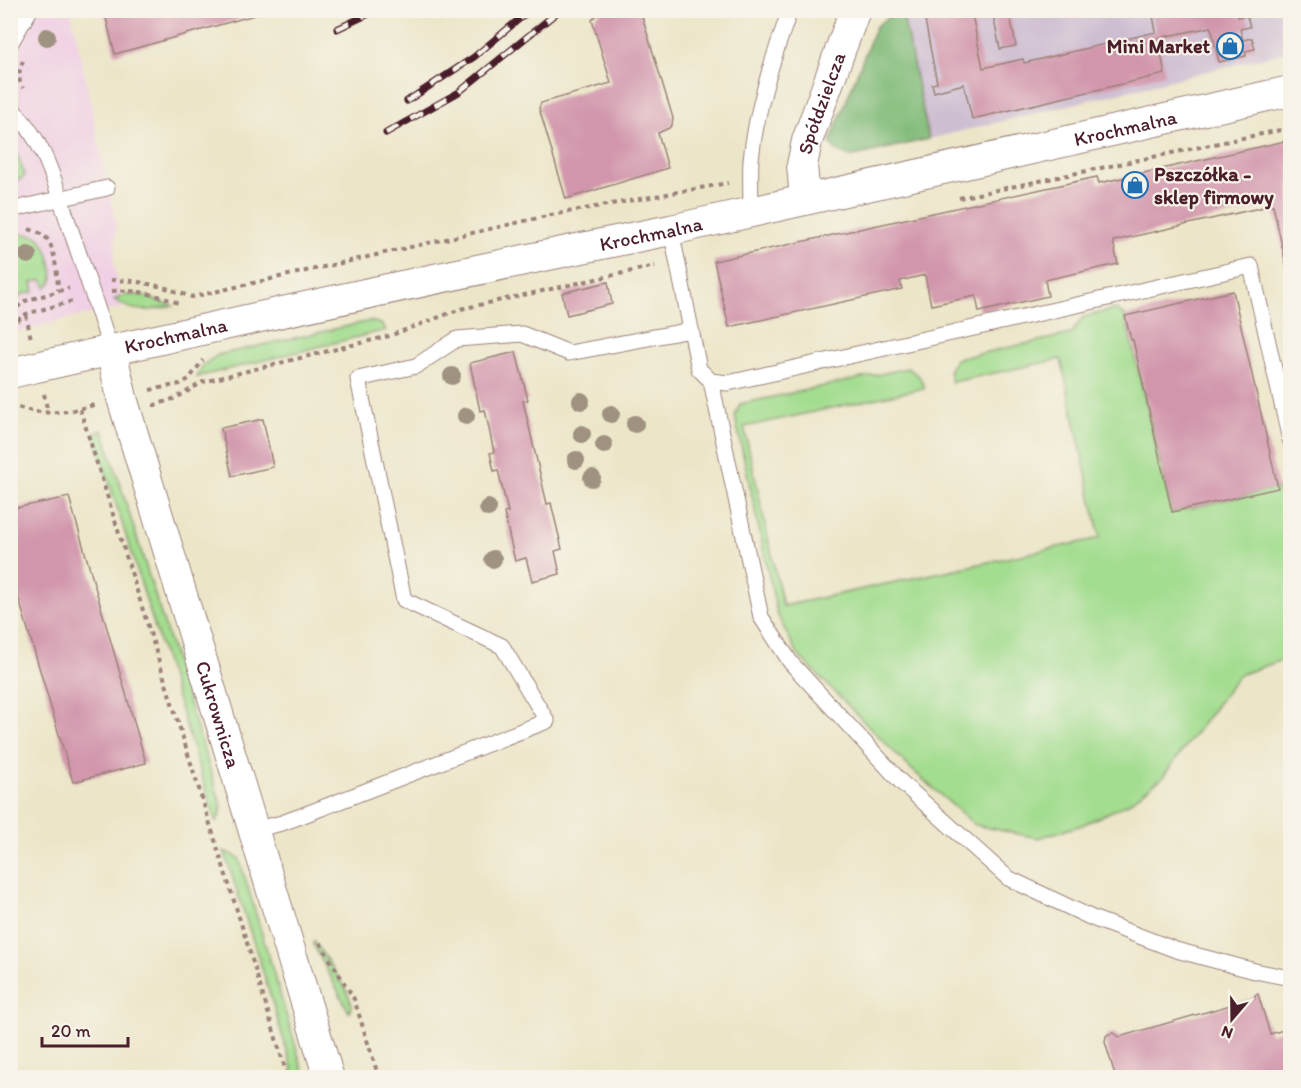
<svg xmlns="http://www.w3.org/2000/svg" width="1301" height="1088" font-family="Itim,sans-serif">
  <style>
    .built { fill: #f0d0e4 }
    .industrial { fill: #cebed1 }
    .green { fill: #a3dd8f; stroke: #767e5d; stroke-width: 1.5 }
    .forest { fill: #82bc7a; stroke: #666e52; stroke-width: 1.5 }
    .building { fill: #d195ac }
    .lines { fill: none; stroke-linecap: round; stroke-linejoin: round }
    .service-casing { stroke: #9b827a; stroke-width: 17 }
    .minor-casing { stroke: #9b827a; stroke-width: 32 }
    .path { stroke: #9b827a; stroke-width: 4; stroke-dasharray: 4.5 4.5; stroke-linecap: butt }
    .service { stroke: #fff; stroke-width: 15 }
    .minor { stroke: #fff; stroke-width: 30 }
    .rail-casing { stroke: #4a1f2b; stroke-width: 7 }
    .rail { stroke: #f7f3e8; stroke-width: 4.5; stroke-dasharray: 14; stroke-linecap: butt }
    .tree { fill: #9f9280 }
    .labels { text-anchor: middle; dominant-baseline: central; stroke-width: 4.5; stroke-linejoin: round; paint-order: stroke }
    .poi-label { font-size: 20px; font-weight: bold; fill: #4a1f2b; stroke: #f7f3e8; text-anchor: end }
    .street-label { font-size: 20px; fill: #4a1f2b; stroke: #f7f3e8 }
  </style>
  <rect width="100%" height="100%" fill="#f7f3e8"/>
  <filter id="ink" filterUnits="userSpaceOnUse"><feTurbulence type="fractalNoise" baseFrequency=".0167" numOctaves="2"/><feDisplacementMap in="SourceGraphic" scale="12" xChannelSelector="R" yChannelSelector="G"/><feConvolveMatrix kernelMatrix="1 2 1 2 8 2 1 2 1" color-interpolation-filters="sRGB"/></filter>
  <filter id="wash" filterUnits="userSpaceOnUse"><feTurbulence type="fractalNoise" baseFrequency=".008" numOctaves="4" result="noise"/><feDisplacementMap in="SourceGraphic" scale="24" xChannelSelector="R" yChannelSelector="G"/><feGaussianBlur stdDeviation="1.35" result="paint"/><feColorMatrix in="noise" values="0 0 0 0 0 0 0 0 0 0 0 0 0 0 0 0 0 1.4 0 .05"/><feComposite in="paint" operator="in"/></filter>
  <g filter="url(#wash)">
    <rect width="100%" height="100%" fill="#ece6c9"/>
    <path class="built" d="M 11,11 L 71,11 L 116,225 L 114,264 L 123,308 L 69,318 L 11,334 Z"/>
    <path class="industrial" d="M 902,11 L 1290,11 L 1290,51 L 929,139 Z"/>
    <g class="green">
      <path d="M 10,146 L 18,156 L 25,176 L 19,180 L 11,183 Z"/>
      <path d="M 15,234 C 22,234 32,233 38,237 C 47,243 55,271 52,281 C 51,284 48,286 46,288 L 43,280 L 32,282 L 34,292 L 23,294 L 11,304 L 11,236 Z"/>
      <path d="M 126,295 L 141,295 L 173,306 C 150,311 135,314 114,300 Z"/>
      <path d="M 1116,309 L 1125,316 L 1172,512 L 1278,488 L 1290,542 L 1290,656 L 1285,659 L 1239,675 L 1162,778 L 1127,804 L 1082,825 L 1038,838 L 975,825 L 911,769 L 798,655 L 777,614 L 735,416 L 740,404 L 908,368 L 919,376 L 925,388 L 744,427 L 783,606 L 1100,538 L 1061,359 L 952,382 L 949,371 L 956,359 L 1071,334 L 1083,317 Z"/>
      <path d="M 370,321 L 381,324 L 386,330 L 197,377 L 203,365 L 218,355 Z"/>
      <path d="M 103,430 L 222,808 L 220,815 L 216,822 L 94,434 Z"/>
      <path d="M 224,851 L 239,858 L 305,1077 L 295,1077 L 260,962 Z"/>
      <path d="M 314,941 L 345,987 L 352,1005 L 349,1012 L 313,944 Z"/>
    </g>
    <path class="forest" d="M 897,11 L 902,11 L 929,139 L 850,157 L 836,151 L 830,142 L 876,26 Z"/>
    <g id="blocks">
      <g class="building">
        <path d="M 104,10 L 269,10 L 269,11 L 115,54 Z"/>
        <path d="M 602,10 L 640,10 L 673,118 L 672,125 L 669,128 L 658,133 L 668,168 L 566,199 L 539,108 L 541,103 L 611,83 L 592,20 Z"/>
        <path d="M 923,10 L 971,10 L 983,68 L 1023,59 L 1024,63 L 1156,32 L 1152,10 L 1237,10 L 1238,17 L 1247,16 L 1250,27 L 1240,29 L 1243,40 L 1252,38 L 1255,49 L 1245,51 L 1246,56 L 1219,62 L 1211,27 L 1158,38 L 1165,74 L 972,119 L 964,84 L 934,92 L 932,84 L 937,83 Z"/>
        <path d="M 992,10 L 1009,10 L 1016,46 L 1000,49 Z"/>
        <path d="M 1280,10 L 1290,10 L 1290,23 L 1285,25 Z"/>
        <path d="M 1290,140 L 1290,283 L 1273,205 L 1113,241 L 1118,264 L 1045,280 L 1048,296 L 979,312 L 976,296 L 931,305 L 925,275 L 900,281 L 902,289 L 729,327 L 714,261 L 1097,177 L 1099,183 Z"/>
        <path d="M 608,282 L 612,304 L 567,315 L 562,293 Z"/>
        <path d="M 1233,291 L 1278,488 L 1172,512 L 1133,340 L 1131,340 L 1125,316 Z"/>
        <path d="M 516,352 L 528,400 L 523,401 L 547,504 L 551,503 L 562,549 L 555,551 L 560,574 L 532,581 L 526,558 L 515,561 L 504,513 L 508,512 L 498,470 L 494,471 L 490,453 L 494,452 L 485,410 L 480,411 L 470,363 Z"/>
        <path d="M 263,419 L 273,467 L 232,476 L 221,428 Z"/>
        <path d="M 69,497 L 146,763 L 73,782 L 13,579 L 10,579 L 10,509 Z"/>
        <path d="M 1258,994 L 1270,1034 L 1290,1028 L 1290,1078 L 1116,1078 L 1105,1042 L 1106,1036 L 1109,1034 L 1114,1033 L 1119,1037 L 1255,998 L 1255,995 Z"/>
      </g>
    </g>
  </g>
  <g filter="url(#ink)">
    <use href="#blocks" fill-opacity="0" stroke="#9b827a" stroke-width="1.5"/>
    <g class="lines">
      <defs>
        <g id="service">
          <path d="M 10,44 L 30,10"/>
          <path d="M 10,107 C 44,139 54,180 68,222 C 83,265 97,307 111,350"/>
          <path d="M 10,210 L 107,188"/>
          <path d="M 751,211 C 751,194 750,177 751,160 C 756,109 773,58 790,10"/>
          <path d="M 671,230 L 699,369 L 711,381 L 728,383 L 1251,266 L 1290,440"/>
          <path d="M 711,381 L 761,617 L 791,663 L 901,782 L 1008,878 L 1092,918 L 1176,950 L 1255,971 L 1290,978"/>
          <path d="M 253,830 L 282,823 L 301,816 L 547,721 L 502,646 L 404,600 L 358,379 L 416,366 L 457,339 L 522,334 L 569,353 L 691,330"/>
        </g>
        <g id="minor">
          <path id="s1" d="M 805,199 L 802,165 L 807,141 L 855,10"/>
          <path id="s2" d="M 111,350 L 122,398 L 329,1078"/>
          <path id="s3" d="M 10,373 C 230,323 450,274 671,230 L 1290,91"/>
        </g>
      </defs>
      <use href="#service" class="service-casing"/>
      <use href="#minor" class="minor-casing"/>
      <g class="path">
        <path d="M 23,61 C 19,70 17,79 23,88"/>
        <path d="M 959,198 L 1290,128"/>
        <path d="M 29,229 C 37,232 45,234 49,242 C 55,253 58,278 58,290"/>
        <path d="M 111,280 L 134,281 L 163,287 L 192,297 L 551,215 L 728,183"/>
        <path d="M 112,291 C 137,289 157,295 181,304"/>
        <path d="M 10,313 L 25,301 L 69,288"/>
        <path d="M 26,315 L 31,339"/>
        <path d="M 10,326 L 26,314 L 73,301"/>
        <path d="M 150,390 L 180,384 L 189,379 L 203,360"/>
        <path d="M 44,394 L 48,413"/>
        <path d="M 10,404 C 40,417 64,413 94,405"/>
        <path d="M 155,407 L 155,405 L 176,398 L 203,382 L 389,336 L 461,309 L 655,266"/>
        <path d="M 80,409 L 240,920 L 288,1078"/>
        <path d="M 320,943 L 354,999 L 379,1078"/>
      </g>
      <use href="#service" class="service"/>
      <use href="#minor" class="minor"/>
      <defs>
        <g id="rail">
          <path d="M 337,29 L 377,10"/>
          <path d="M 407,101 L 474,57 L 530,10"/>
          <path d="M 386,133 L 459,92 L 560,10"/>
        </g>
      </defs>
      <use href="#rail" class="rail-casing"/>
      <use href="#rail" class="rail"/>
    </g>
    <g class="tree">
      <circle cx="47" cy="37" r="9"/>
      <circle cx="28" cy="255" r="9"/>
      <circle cx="452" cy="376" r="9"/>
      <circle cx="581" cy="401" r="9"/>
      <circle cx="611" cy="414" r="9"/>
      <circle cx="466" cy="416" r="9"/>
      <circle cx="635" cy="424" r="9"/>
      <circle cx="582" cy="434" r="9"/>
      <circle cx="604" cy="445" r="9"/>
      <circle cx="576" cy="460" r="9"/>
      <circle cx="592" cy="478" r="9"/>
      <circle cx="488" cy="508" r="9"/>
      <circle cx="493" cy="559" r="9"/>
    </g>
  </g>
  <defs>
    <symbol id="shop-ring" viewBox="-11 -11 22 22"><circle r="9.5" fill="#f7f3e8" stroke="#1f6fb2" stroke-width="1.5"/><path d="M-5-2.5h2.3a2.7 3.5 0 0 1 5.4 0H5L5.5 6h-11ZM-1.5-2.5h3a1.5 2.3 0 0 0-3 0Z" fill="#1f6fb2"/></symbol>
  </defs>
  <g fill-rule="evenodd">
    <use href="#shop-ring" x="1215" y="31" width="30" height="30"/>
    <use href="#shop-ring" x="1120" y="170" width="30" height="30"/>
  </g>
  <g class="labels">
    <g class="poi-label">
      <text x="1210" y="46">Mini Market</text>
      <text x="1154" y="174" text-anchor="start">Pszczółka -<tspan x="1154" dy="23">sklep firmowy</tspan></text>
    </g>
    <g class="street-label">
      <text stroke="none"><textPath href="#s1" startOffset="99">Spółdzielcza</textPath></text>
      <text stroke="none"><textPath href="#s3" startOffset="1142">Krochmalna</textPath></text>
      <text stroke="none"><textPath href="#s3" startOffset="656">Krochmalna</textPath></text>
      <text stroke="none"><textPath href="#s3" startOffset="170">Krochmalna</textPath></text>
      <text stroke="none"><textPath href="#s2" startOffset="380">Cukrownicza</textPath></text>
    </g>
  </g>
  <rect width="1301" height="1088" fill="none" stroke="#f7f3e8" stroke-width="36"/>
  <g transform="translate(1232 1019) rotate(200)" stroke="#f7f3e8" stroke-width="4.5" paint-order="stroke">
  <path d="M0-4.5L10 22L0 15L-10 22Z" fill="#4a1f2b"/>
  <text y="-9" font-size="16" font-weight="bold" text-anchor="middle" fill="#4a1f2b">N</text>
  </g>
  <path d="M42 1037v9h86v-9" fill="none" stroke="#4a1f2b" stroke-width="3"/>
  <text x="51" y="1037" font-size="18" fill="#4a1f2b" stroke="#f7f3e8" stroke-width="4.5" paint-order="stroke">20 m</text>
</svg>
